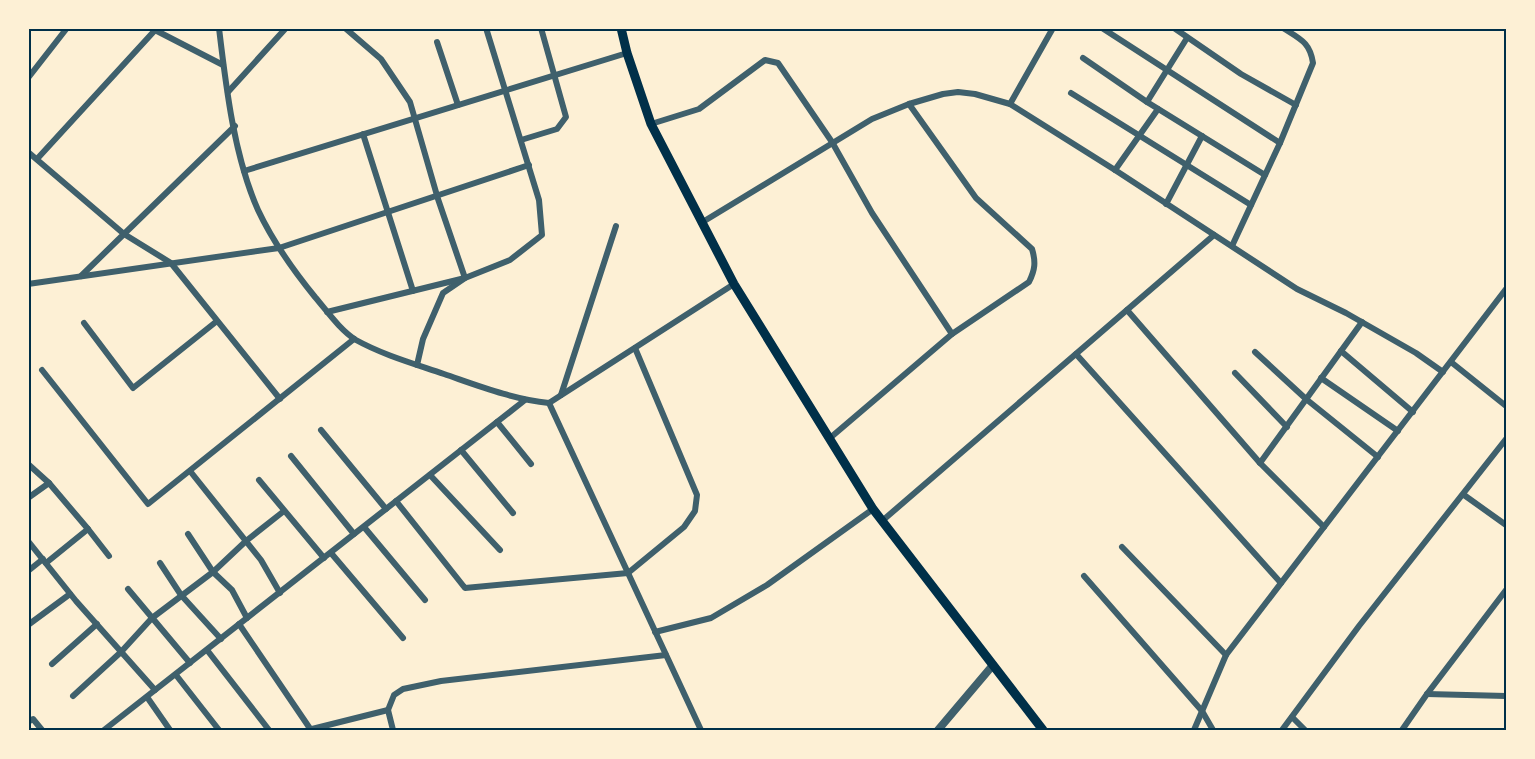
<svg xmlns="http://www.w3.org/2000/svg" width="1535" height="759" font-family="Karla,sans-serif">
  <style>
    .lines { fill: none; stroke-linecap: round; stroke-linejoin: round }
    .minor { stroke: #3f606c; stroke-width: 6 }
    .tertiary { stroke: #3f606c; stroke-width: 8 }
    .secondary { stroke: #003049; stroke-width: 9 }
    .neatline { fill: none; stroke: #003049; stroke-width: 2 }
  </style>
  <rect width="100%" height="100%" fill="#fdf0d5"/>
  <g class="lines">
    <g class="minor">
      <path d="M 219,28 C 226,87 234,156 258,210 C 273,242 293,270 315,297 C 327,311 340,330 356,340 C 383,355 415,364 444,374 C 479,386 512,399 549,403 L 734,284"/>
      <path d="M 345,28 L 381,59 L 410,102 L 438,199 L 465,278 L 443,293 L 423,339 L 417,365"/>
      <path d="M 1102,28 L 1280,143"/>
      <path d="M 1174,28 L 1241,74 L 1296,105"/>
      <path d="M 153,29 L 223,65"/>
      <path d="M 437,42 L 458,105"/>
      <path d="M 1083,58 L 1147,102 L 1265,175"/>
      <path d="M 28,78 L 67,28"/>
      <path d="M 228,92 L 286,28"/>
      <path d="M 1071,93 L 1251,205"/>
      <path d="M 1147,102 L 1187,38"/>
      <path d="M 1010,104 L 1053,28"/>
      <path d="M 651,124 L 699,109 L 765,60 L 778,63 L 832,142 L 872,213 L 952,334"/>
      <path d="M 235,126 L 124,234 L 171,263 L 280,399"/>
      <path d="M 363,134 L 413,291"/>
      <path d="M 521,140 L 557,129 L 566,117 L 541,28"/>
      <path d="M 28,152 L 124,234 L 81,276"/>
      <path d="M 37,159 L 157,28"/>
      <path d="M 1115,170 L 1158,109"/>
      <path d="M 244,171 L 627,53"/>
      <path d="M 1166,204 L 1202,136"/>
      <path d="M 701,223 L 872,119 L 909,104 L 943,94 L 958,92 L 975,94 L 1010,104 L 1115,170 L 1297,289 L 1346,313 L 1416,353 L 1443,372"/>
      <path d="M 1232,246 L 1280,143 L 1313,63 C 1310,42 1300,39 1283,28"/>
      <path d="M 28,284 L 279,248 L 529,165"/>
      <path d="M 1127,310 L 1260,463 L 1324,527"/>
      <path d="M 327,312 L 465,278 L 510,260 L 542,235 L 539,200 L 486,28"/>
      <path d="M 84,323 L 133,388 L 217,321"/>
      <path d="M 1341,351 L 1413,412"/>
      <path d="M 1255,352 L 1306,399 L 1378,457"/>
      <path d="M 1076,354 L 1281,583"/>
      <path d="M 1451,362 L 1506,406"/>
      <path d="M 42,370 L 148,504 L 354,339"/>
      <path d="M 1235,373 L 1287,427"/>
      <path d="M 1321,378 L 1398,431"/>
      <path d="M 561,395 L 616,226"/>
      <path d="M 549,403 L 701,730"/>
      <path d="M 497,422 L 531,464"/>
      <path d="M 321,430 L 386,509"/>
      <path d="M 830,438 L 952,334 L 1029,282 C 1035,270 1036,262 1032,249 L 976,198 L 909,104"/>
      <path d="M 461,450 L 513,513"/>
      <path d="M 291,456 L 354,534"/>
      <path d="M 1260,463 L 1362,322"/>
      <path d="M 28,464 L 49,483"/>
      <path d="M 190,471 L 261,560 L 280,593"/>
      <path d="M 430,475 L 500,550"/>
      <path d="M 259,480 L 324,558"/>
      <path d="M 1464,495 L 1506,525"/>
      <path d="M 28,498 L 49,483 L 88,529 L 46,563"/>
      <path d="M 396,501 L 465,588 L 628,573 L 684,527 L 695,511 L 697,495 L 635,348"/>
      <path d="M 882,521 L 1214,235"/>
      <path d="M 364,527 L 425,600"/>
      <path d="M 88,529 L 109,556"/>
      <path d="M 188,534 L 213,572 L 232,590 L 247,618"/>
      <path d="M 28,541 L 76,601 L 155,690"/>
      <path d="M 1122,547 L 1226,655"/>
      <path d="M 331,553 L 403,638"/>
      <path d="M 160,563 L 181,595 L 221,639"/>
      <path d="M 28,571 L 43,559"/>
      <path d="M 1084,576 L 1202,711 L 1213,730"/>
      <path d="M 128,589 L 190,663"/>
      <path d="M 239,624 L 311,730"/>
      <path d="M 28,625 L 70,594"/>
      <path d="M 655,632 L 711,618 L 767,585 L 873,509"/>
      <path d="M 207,650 L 269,730"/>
      <path d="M 52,664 L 97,624"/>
      <path d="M 176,675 L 219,730"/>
      <path d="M 1427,694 L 1506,696"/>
      <path d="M 73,696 L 121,652 L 152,618 L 213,572 L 246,541 L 284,511"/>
      <path d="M 147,697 L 170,730"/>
      <path d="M 388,710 L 394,695 L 403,689 L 441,681 L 666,655"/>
      <path d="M 1292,717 L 1305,730"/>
      <path d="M 28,722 L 33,719 L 42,730"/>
      <path d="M 104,730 L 525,400"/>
      <path d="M 308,730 L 388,710 L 393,730"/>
      <path d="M 1194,730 L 1226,655 L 1506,289"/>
      <path d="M 1282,730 L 1359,626 L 1506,439"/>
      <path d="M 1402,730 L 1427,694 L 1506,590"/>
    </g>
    <path class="tertiary" d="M 938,730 L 993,665"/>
    <path class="secondary" d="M 621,28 L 627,53 L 651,124 L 734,284 L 873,509 L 1043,730"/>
  </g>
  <rect width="1535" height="759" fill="none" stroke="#fdf0d5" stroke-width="60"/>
  <rect x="30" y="30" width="1475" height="699" class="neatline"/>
</svg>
